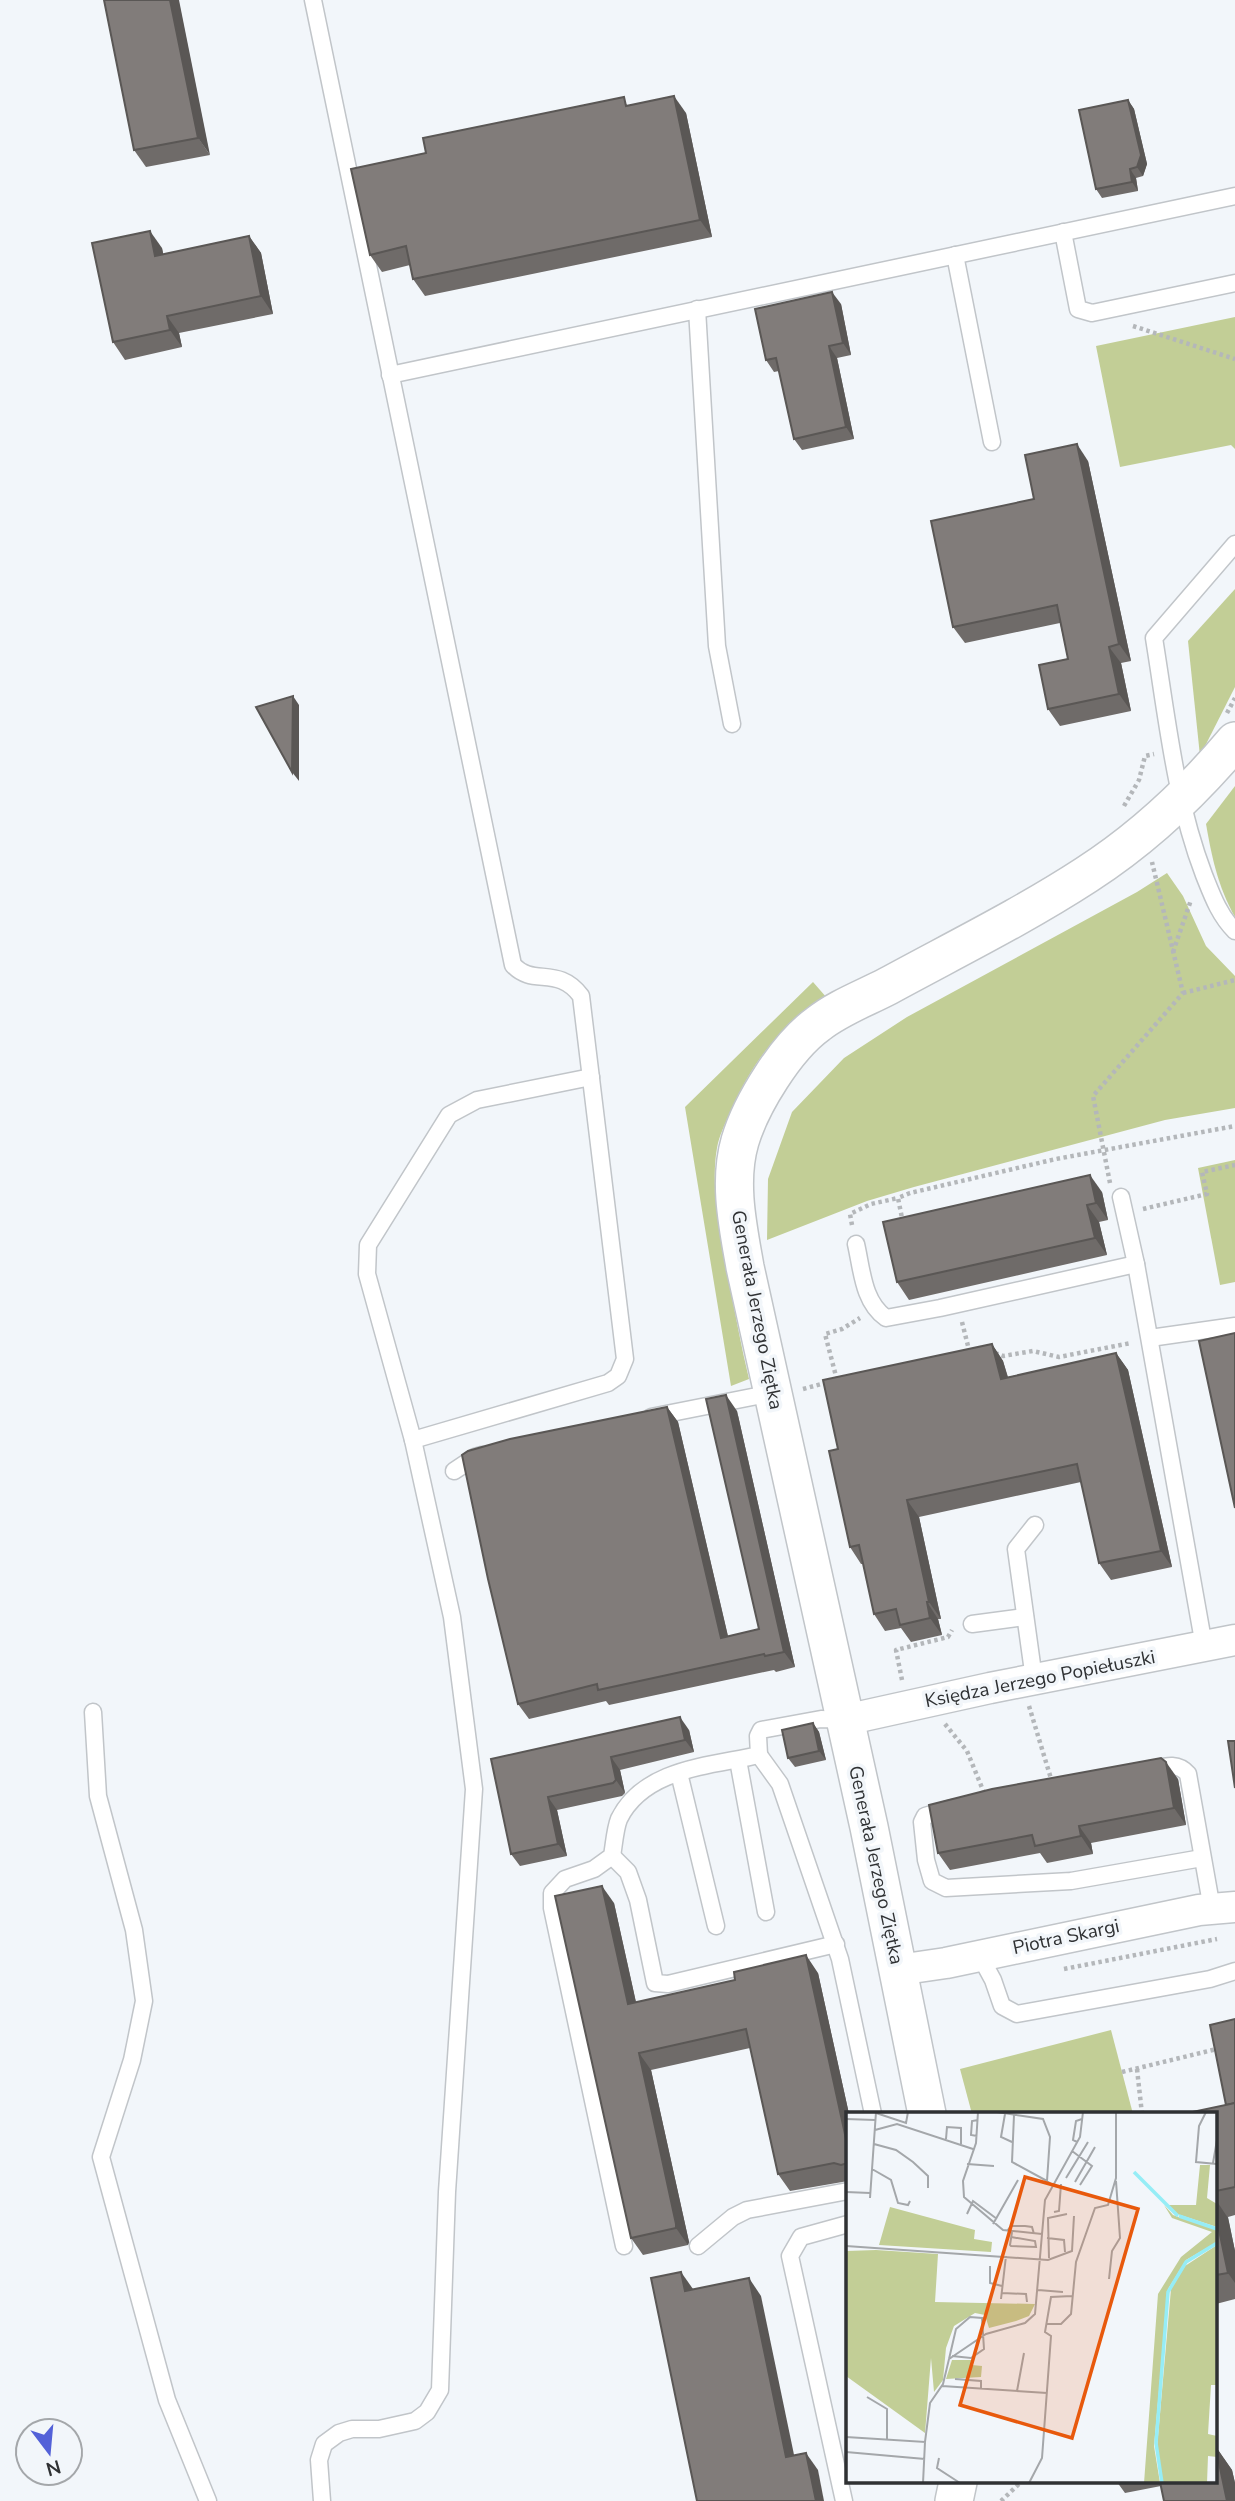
<svg xmlns="http://www.w3.org/2000/svg" width="1235" height="2501" font-family="'Nunito Sans',sans-serif">
  <style>
    .green { fill: #c2ce96 }
    .lines { fill: none; stroke-linecap: round; stroke-linejoin: round }
    .service-casing { stroke: #c1c5c9; stroke-width: 19 }
    .minor-casing { stroke: #c1c5c9; stroke-width: 33 }
    .tertiary-casing { stroke: #c1c5c9; stroke-width: 40 }
    .path { stroke: #b4b7ba; stroke-width: 4.5; stroke-dasharray: 3.5 3.5; stroke-linecap: butt }
    .service { stroke: #fff; stroke-width: 16 }
    .minor { stroke: #fff; stroke-width: 30 }
    .tertiary { stroke: #fff; stroke-width: 37 }
    .wall { fill: #6f6b69 }
    .shaded-wall { fill: #5a5755 }
    .building { fill: #817c7a; stroke: #5a5755; stroke-width: 2 }
    .labels { text-anchor: middle; dominant-baseline: central; stroke-width: 7; stroke-linejoin: round; paint-order: stroke }
    .street-label { font-size: 19px; fill: #2f3133; stroke: #f2f6fa }
    .inset-river { fill: none; stroke: #96edf6; stroke-width: 3.5 }
    .inset-road { fill: none; stroke: #a4a7aa; stroke-width: 2 }
    .view { fill: #e8590c; fill-opacity: 0.15; stroke: #e8590c; stroke-width: 3.5 }
    .inset-edge { fill: none; stroke: #2f3133; stroke-width: 3.5 }
  </style>
  <rect width="100%" height="100%" fill="#f2f6fa"/>
  <g class="green">
    <path d="M 1235,317 L 1235,449 L 1231,445 L 1120,467 L 1096,346 Z"/>
    <path d="M 1235,589 L 1235,687 L 1200,756 L 1188,641 Z"/>
    <path d="M 1235,786 L 1235,917 C 1218,887 1212,858 1206,824 Z"/>
    <path d="M 1167,873 L 1183,896 L 1206,946 L 1235,976 L 1235,1108 L 1165,1120 L 914,1187 L 867,1201 L 767,1240 L 768,1179 L 792,1112 L 844,1058 L 907,1017 L 1137,892 Z"/>
    <path d="M 813,982 L 827,998 C 780,1024 751,1064 730,1113 C 725,1124 719,1136 717,1148 C 710,1186 721,1242 729,1280 C 735,1313 741,1346 749,1379 L 731,1386 L 685,1107 Z"/>
    <path d="M 1235,1160 L 1235,1282 L 1220,1285 L 1198,1168 Z"/>
    <path d="M 1111,2030 L 1133,2114 L 972,2114 L 960,2069 Z"/>
  </g>
  <g class="lines">
    <defs>
      <g id="service">
        <path d="M 313,0 L 513,965 C 533,987 558,965 581,996 L 625,1359 L 618,1376 L 608,1383 L 413,1440"/>
        <path d="M 1063,232 L 1078,309 L 1092,313 L 1235,283"/>
        <path d="M 955,255 L 992,442"/>
        <path d="M 697,309 L 717,646 L 732,724"/>
        <path d="M 390,375 L 1235,196"/>
        <path d="M 1235,544 L 1154,638 C 1167,718 1175,799 1204,875 C 1212,895 1219,915 1235,931"/>
        <path d="M 1121,1197 L 1136,1264 L 1204,1646"/>
        <path d="M 856,1244 C 862,1270 863,1302 886,1318 L 940,1308 L 1136,1264"/>
        <path d="M 1150,1338 L 1235,1326"/>
        <path d="M 651,1417 L 772,1393"/>
        <path d="M 454,1471 L 475,1457 L 482,1455"/>
        <path d="M 972,1624 L 1025,1617"/>
        <path d="M 1034,1679 L 1016,1549 L 1035,1525"/>
        <path d="M 93,1712 L 98,1796 L 134,1930 L 144,2001 L 132,2060 L 101,2157 L 167,2400 L 208,2501"/>
        <path d="M 759,1755 L 780,1784 L 840,1959 L 873,2114"/>
        <path d="M 738,1760 L 766,1912"/>
        <path d="M 1149,1770 C 1163,1767 1177,1761 1188,1774 L 1212,1909"/>
        <path d="M 679,1773 L 716,1926"/>
        <path d="M 952,1808 L 925,1816 L 922,1822 L 926,1860 L 932,1881 L 946,1888 L 1071,1881 L 1202,1858"/>
        <path d="M 612,1856 L 628,1872 L 638,1900 L 655,1983 L 668,1984 L 836,1944"/>
        <path d="M 980,1956 L 993,1980 L 1002,2006 L 1017,2014 L 1210,1979 L 1235,1971"/>
        <path d="M 624,2246 L 552,1908 L 552,1893 L 565,1879 L 594,1869 L 612,1856 C 614,1845 615,1829 619,1819 C 644,1768 711,1766 759,1755 L 758,1736 L 761,1730 L 821,1719 L 845,1720"/>
        <path d="M 698,2246 L 733,2217 L 747,2210 L 848,2191"/>
        <path d="M 322,2501 L 319,2460 L 324,2444 L 339,2433 L 352,2429 L 379,2429 L 415,2421 L 427,2412 L 440,2390 L 447,2192 L 474,1789 L 452,1617 L 413,1440 L 367,1274 L 368,1245 L 449,1115 L 477,1100 L 591,1077"/>
        <path d="M 844,2501 L 790,2256 L 801,2237 L 848,2224"/>
      </g>
      <g id="minor">
        <path d="M 845,1720 L 990,1688 L 1235,1640"/>
        <path d="M 898,1970 L 946,1963 L 1199,1910 L 1235,1907"/>
      </g>
      <g id="tertiary">
        <path d="M 927,2114 L 869,1827 L 745,1267 C 738,1227 728,1182 740,1141 C 751,1104 786,1047 818,1024 C 838,1008 865,998 888,986 C 954,950 1023,916 1086,875 C 1142,839 1192,792 1235,741"/>
        <path d="M 954,2501 L 958,2482"/>
      </g>
    </defs>
    <use href="#service" class="service-casing"/>
    <use href="#minor" class="minor-casing"/>
    <use href="#tertiary" class="tertiary-casing"/>
    <g class="path">
      <path d="M 1133,326 L 1235,359"/>
      <path d="M 1227,713 L 1235,698"/>
      <path d="M 1124,806 L 1139,780 L 1145,756 L 1154,754"/>
      <path d="M 1173,952 L 1191,900"/>
      <path d="M 1183,993 L 1235,980"/>
      <path d="M 1110,1183 L 1093,1096 L 1183,993 L 1152,862"/>
      <path d="M 1143,1209 L 1207,1194 L 1202,1172 L 1235,1165"/>
      <path d="M 903,1223 L 898,1198 L 910,1193 L 1056,1159 L 1235,1126"/>
      <path d="M 852,1225 L 850,1214 L 871,1204 L 898,1198"/>
      <path d="M 962,1322 L 970,1354"/>
      <path d="M 995,1353 L 1003,1356 L 1033,1351 L 1059,1357 L 1131,1343"/>
      <path d="M 837,1380 L 825,1334 L 842,1329 L 860,1318"/>
      <path d="M 803,1389 L 829,1382"/>
      <path d="M 902,1680 L 896,1650 L 948,1637 L 952,1630"/>
      <path d="M 1029,1706 L 1052,1782"/>
      <path d="M 945,1724 L 967,1751 L 985,1795"/>
      <path d="M 1064,1969 L 1217,1939"/>
      <path d="M 1137,2069 L 1142,2114"/>
      <path d="M 1122,2072 L 1221,2048"/>
      <path d="M 1001,2501 L 1021,2482"/>
    </g>
    <use href="#service" class="service"/>
    <use href="#minor" class="minor"/>
    <use href="#tertiary" class="tertiary"/>
  </g>
  <g class="wall">
    <path d="M 104,0 L 210,155 L 146,167 L 134,150 Z"/>
    <path d="M 1128,100 L 1134,109 L 1147,164 L 1143,176 L 1136,178 L 1138,191 L 1102,198 L 1096,189 Z"/>
    <path d="M 630,105 L 686,113 L 712,237 L 425,296 L 413,279 L 410,265 L 382,272 L 370,255 Z"/>
    <path d="M 249,236 L 261,253 L 273,314 L 179,333 L 182,347 L 125,360 L 113,342 L 162,248 L 163,254 Z"/>
    <path d="M 841,304 L 851,355 L 837,358 L 854,439 L 802,450 L 794,439 L 779,371 L 774,372 L 766,360 Z"/>
    <path d="M 1088,461 L 1131,661 L 1121,663 L 1131,711 L 1060,726 L 1048,709 L 1068,659 L 1060,623 L 965,643 L 953,627 L 1034,499 Z"/>
    <path d="M 1102,1192 L 1108,1220 L 1099,1222 L 1107,1255 L 909,1300 L 897,1282 Z"/>
    <path d="M 992,1344 L 1003,1361 L 1008,1377 L 1116,1353 L 1128,1370 L 1172,1567 L 1111,1580 L 1099,1563 L 1081,1482 L 919,1517 L 941,1619 L 938,1619 L 942,1635 L 911,1642 L 901,1628 L 885,1631 L 874,1614 L 863,1564 L 861,1564 L 850,1547 L 838,1449 Z"/>
    <path d="M 667,1407 L 678,1422 L 728,1636 L 759,1629 L 737,1411 L 795,1667 L 776,1672 L 774,1670 L 609,1705 L 606,1701 L 529,1719 L 518,1704 Z"/>
    <path d="M 813,1723 L 819,1732 L 826,1760 L 795,1767 L 788,1758 Z"/>
    <path d="M 689,1730 L 694,1752 L 620,1770 L 625,1793 L 622,1796 L 557,1810 L 567,1856 L 520,1866 L 511,1854 L 491,1759 Z"/>
    <path d="M 1178,1779 L 1186,1825 L 1091,1843 L 1093,1854 L 1047,1863 L 1040,1853 L 950,1870 L 938,1853 Z"/>
    <path d="M 614,1903 L 636,2002 L 818,1973 L 849,2114 L 848,2114 L 848,2181 L 790,2191 L 778,2174 L 750,2048 L 651,2070 L 689,2242 L 688,2245 L 643,2255 L 631,2238 Z"/>
    <path d="M 1235,2019 L 1235,2215 L 1228,2217 L 1235,2251 L 1235,2299 L 1216,2304 L 1216,2114 L 1226,2105 Z"/>
    <path d="M 1216,2447 L 1232,2470 L 1235,2483 L 1235,2501 L 1164,2501 L 1161,2486 L 1125,2493 L 1117,2482 L 1216,2482 Z"/>
  </g>
  <g class="shaded-wall">
    <path d="M 170,0 L 179,0 L 210,155 L 198,138 Z"/>
    <path d="M 674,96 L 686,113 L 712,237 L 700,220 Z"/>
    <path d="M 1128,100 L 1134,109 L 1147,164 L 1143,176 L 1137,167 Z"/>
    <path d="M 1130,169 L 1136,178 L 1138,191 L 1132,182 Z"/>
    <path d="M 150,231 L 162,248 L 167,273 L 155,256 Z"/>
    <path d="M 249,236 L 261,253 L 273,314 L 261,296 Z"/>
    <path d="M 832,292 L 841,304 L 851,355 L 843,343 Z"/>
    <path d="M 167,316 L 179,333 L 182,347 L 170,330 Z"/>
    <path d="M 829,346 L 837,358 L 854,439 L 846,427 Z"/>
    <path d="M 1077,444 L 1088,461 L 1131,661 L 1119,644 Z"/>
    <path d="M 1109,647 L 1121,663 L 1131,711 L 1119,694 Z"/>
    <path d="M 293,696 L 299,705 L 299,781 L 292,772 Z"/>
    <path d="M 1090,1175 L 1102,1192 L 1108,1220 L 1096,1203 Z"/>
    <path d="M 1087,1205 L 1099,1222 L 1107,1255 L 1095,1238 Z"/>
    <path d="M 992,1344 L 1003,1361 L 1013,1396 L 1001,1379 Z"/>
    <path d="M 1116,1353 L 1128,1370 L 1172,1567 L 1161,1551 Z"/>
    <path d="M 726,1395 L 737,1411 L 795,1667 L 784,1652 Z"/>
    <path d="M 667,1407 L 678,1422 L 732,1654 L 721,1638 Z"/>
    <path d="M 907,1500 L 919,1517 L 941,1619 L 929,1602 Z"/>
    <path d="M 927,1602 L 938,1619 L 942,1635 L 930,1618 Z"/>
    <path d="M 680,1717 L 689,1730 L 694,1752 L 685,1740 Z"/>
    <path d="M 813,1723 L 819,1732 L 826,1760 L 819,1751 Z"/>
    <path d="M 611,1757 L 620,1770 L 625,1793 L 616,1780 Z"/>
    <path d="M 1166,1762 L 1178,1779 L 1186,1825 L 1174,1808 Z"/>
    <path d="M 548,1797 L 557,1810 L 567,1856 L 558,1844 Z"/>
    <path d="M 1079,1826 L 1091,1843 L 1093,1854 L 1081,1836 Z"/>
    <path d="M 602,1886 L 614,1903 L 640,2021 L 628,2004 Z"/>
    <path d="M 806,1955 L 818,1973 L 849,2114 L 848,2114 L 848,2148 Z"/>
    <path d="M 639,2053 L 651,2070 L 689,2242 L 688,2245 L 676,2228 Z"/>
    <path d="M 1216,2200 L 1228,2218 L 1235,2251 L 1235,2283 L 1228,2273 L 1216,2216 Z"/>
    <path d="M 681,2272 L 693,2289 L 697,2309 L 685,2291 Z"/>
    <path d="M 749,2278 L 761,2296 L 798,2474 L 786,2457 Z"/>
    <path d="M 1216,2447 L 1232,2470 L 1235,2483 L 1235,2501 L 1227,2501 Z"/>
    <path d="M 806,2453 L 818,2470 L 824,2501 L 816,2501 Z"/>
  </g>
  <g class="building">
    <path d="M 104,0 L 170,0 L 198,138 L 134,150 Z"/>
    <path d="M 674,96 L 700,220 L 413,279 L 406,246 L 370,255 L 351,169 L 426,153 L 423,138 L 624,97 L 626,106 Z"/>
    <path d="M 1128,100 L 1141,155 L 1137,167 L 1130,169 L 1132,182 L 1096,189 L 1079,110 Z"/>
    <path d="M 150,231 L 155,256 L 249,236 L 261,296 L 167,316 L 170,330 L 113,342 L 92,243 Z"/>
    <path d="M 832,292 L 843,343 L 829,346 L 846,427 L 794,439 L 776,358 L 766,360 L 755,309 Z"/>
    <path d="M 1077,444 L 1119,644 L 1109,647 L 1119,694 L 1048,709 L 1039,665 L 1068,659 L 1057,605 L 953,627 L 931,521 L 1034,499 L 1025,455 Z"/>
    <path d="M 293,696 L 292,772 L 256,707 Z"/>
    <path d="M 1090,1175 L 1096,1203 L 1087,1205 L 1095,1238 L 897,1282 L 883,1222 Z"/>
    <path d="M 1235,1333 L 1235,1508 L 1199,1341 Z"/>
    <path d="M 992,1344 L 1001,1379 L 1116,1353 L 1161,1551 L 1099,1563 L 1077,1464 L 907,1500 L 929,1602 L 927,1602 L 930,1618 L 900,1625 L 896,1609 L 874,1614 L 859,1545 L 850,1547 L 829,1451 L 838,1449 L 823,1380 Z"/>
    <path d="M 726,1395 L 784,1652 L 765,1656 L 764,1654 L 598,1690 L 597,1684 L 518,1704 L 488,1579 L 462,1455 L 468,1451 L 510,1439 L 667,1407 L 721,1638 L 759,1629 L 706,1399 Z"/>
    <path d="M 680,1717 L 685,1740 L 611,1757 L 616,1780 L 613,1783 L 548,1797 L 558,1844 L 511,1854 L 491,1759 Z"/>
    <path d="M 813,1723 L 819,1751 L 788,1758 L 782,1730 Z"/>
    <path d="M 1228,1741 L 1235,1741 L 1235,1788 Z"/>
    <path d="M 1161,1758 L 1166,1762 L 1174,1808 L 1079,1826 L 1081,1836 L 1035,1846 L 1032,1835 L 938,1853 L 929,1805 L 992,1789 Z"/>
    <path d="M 602,1886 L 628,2004 L 735,1980 L 734,1972 L 806,1955 L 848,2148 L 848,2163 L 841,2165 L 834,2163 L 778,2174 L 746,2029 L 639,2053 L 676,2224 L 676,2228 L 631,2238 L 555,1896 Z"/>
    <path d="M 1235,2019 L 1235,2103 L 1226,2105 L 1210,2025 Z"/>
    <path d="M 1235,2103 L 1235,2187 L 1216,2191 L 1216,2114 L 1183,2114 Z"/>
    <path d="M 1216,2216 L 1228,2273 L 1216,2275 Z"/>
    <path d="M 681,2272 L 685,2291 L 749,2278 L 786,2457 L 806,2453 L 816,2501 L 697,2501 L 651,2278 Z"/>
    <path d="M 1216,2449 L 1227,2501 L 1164,2501 L 1160,2482 L 1216,2482 Z"/>
  </g>
  <g class="labels">
    <g class="street-label">
      <text transform="translate(757 1310) rotate(79)">Generała Jerzego Ziętka</text>
      <text transform="translate(1040 1679) rotate(-11)">Księdza Jerzego Popiełuszki</text>
      <text transform="translate(876 1865) rotate(78)">Generała Jerzego Ziętka</text>
      <text transform="translate(1066 1937) rotate(-12)">Piotra Skargi</text>
    </g>
  </g>
  <g transform="translate(846 2112)">
    <rect width="371" height="371" fill="#f2f6fa"/>
    <path d="M 354,53 L 364,53 L 361,86 L 371,92 L 371,115 L 328,101 L 321,93 L 350,93 ZM 318,93 L 327,103 L 371,118 L 371,130 L 340,148 L 322,177 L 308,334 L 314,371 L 298,371 L 312,182 L 335,145 L 366,120 L 326,106 ZM 44,95 L 129,118 L 128,127 L 146,130 L 145,140 L 33,133 ZM 371,133 L 371,273 L 365,273 L 362,322 L 371,324 L 371,345 L 362,344 L 361,371 L 317,371 L 311,336 L 325,177 L 339,154 ZM 30,138 L 92,142 L 89,190 L 189,192 L 183,204 L 170,209 L 143,216 L 139,203 L 129,201 L 108,214 L 100,236 L 97,268 L 88,280 L 85,246 L 79,321 L 0,264 L 0,139 ZM 106,248 L 125,248 L 126,253 L 136,254 L 135,265 L 100,267 Z" fill="#c2ce96"/>
    <path class="inset-river" d="M 288,60 L 332,104M 333,104 L 371,117M 316,371 L 310,331 L 322,180 L 340,150 L 371,131"/>
    <path class="inset-road" d="M 132,0 L 130,31 L 117,69 L 118,85 L 157,118 L 196,122M 151,0 L 197,7 L 204,25 L 201,69 L 205,72M 360,0 L 353,14 L 350,50 L 371,52M 30,1 L 60,11 L 62,0M 159,2 L 155,25 L 166,30M 168,3 L 166,50 L 201,69M 0,7 L 29,8M 29,18 L 51,12 L 127,37M 131,24 L 125,23 L 126,9 L 132,8M 100,27 L 101,15 L 115,16 L 115,32M 231,30 L 227,28 L 230,9 L 236,7M 28,32 L 50,38 L 67,50 L 82,64 L 82,76M 226,39 L 246,54 L 234,73M 367,51 L 371,28M 121,52 L 148,54M 26,57 L 45,68 L 52,91 L 62,93 L 64,89M 220,66 L 242,30M 229,70 L 249,35M 0,80 L 24,81M 24,86 L 30,0M 208,100 L 213,99 L 215,72M 121,102 L 127,89 L 151,107M 147,112 L 172,68M 161,119 L 165,114 L 179,114 L 186,115 L 188,122M 165,125 L 189,129 L 190,135 L 165,134 L 164,133 L 166,120M 201,126 L 218,128 L 219,140M 0,134 L 202,148 L 226,139 L 228,104M 203,146 L 202,106 L 221,102M 144,154 L 144,171 L 156,174M 263,167 L 266,139 L 274,126 L 270,69M 192,178 L 217,180M 156,181 L 180,182 L 181,190M 155,187 L 160,144M 201,212 L 215,212 L 225,202 L 230,150 L 249,96 L 262,93 L 270,66 L 270,0M 103,247 L 110,217 L 124,205 L 136,206 L 138,237 L 125,246 L 106,244M 109,267 L 135,269 L 135,277M 96,274 L 201,281M 171,279 L 178,241M 21,285 L 41,297 L 41,329M 0,325 L 79,330 L 84,291 L 97,272 L 103,247 L 140,222 L 179,211 L 189,202 L 199,88 L 234,25 L 237,0M 0,340 L 79,347M 93,346 L 91,356 L 114,371M 77,371 L 79,330M 183,371 L 196,346 L 205,224 L 199,220 L 205,185 L 226,184"/>
    <path class="view" d="M 179,65 L 292,97 L 226,326 L 114,293 Z"/>
    <rect width="371" height="371" class="inset-edge"/>
  </g>
  <g transform="translate(49 2452) rotate(164)"><circle r="33" fill="#f2f6fa" stroke="#a4a7aa" stroke-width="2"/>
  <path d="M0-5L12 26L0 18L-12 26Z" fill="#5361d8"/>
  <text y="-10" font-size="19" font-weight="bold" text-anchor="middle" fill="#2f3133">N</text>
  </g>
</svg>
